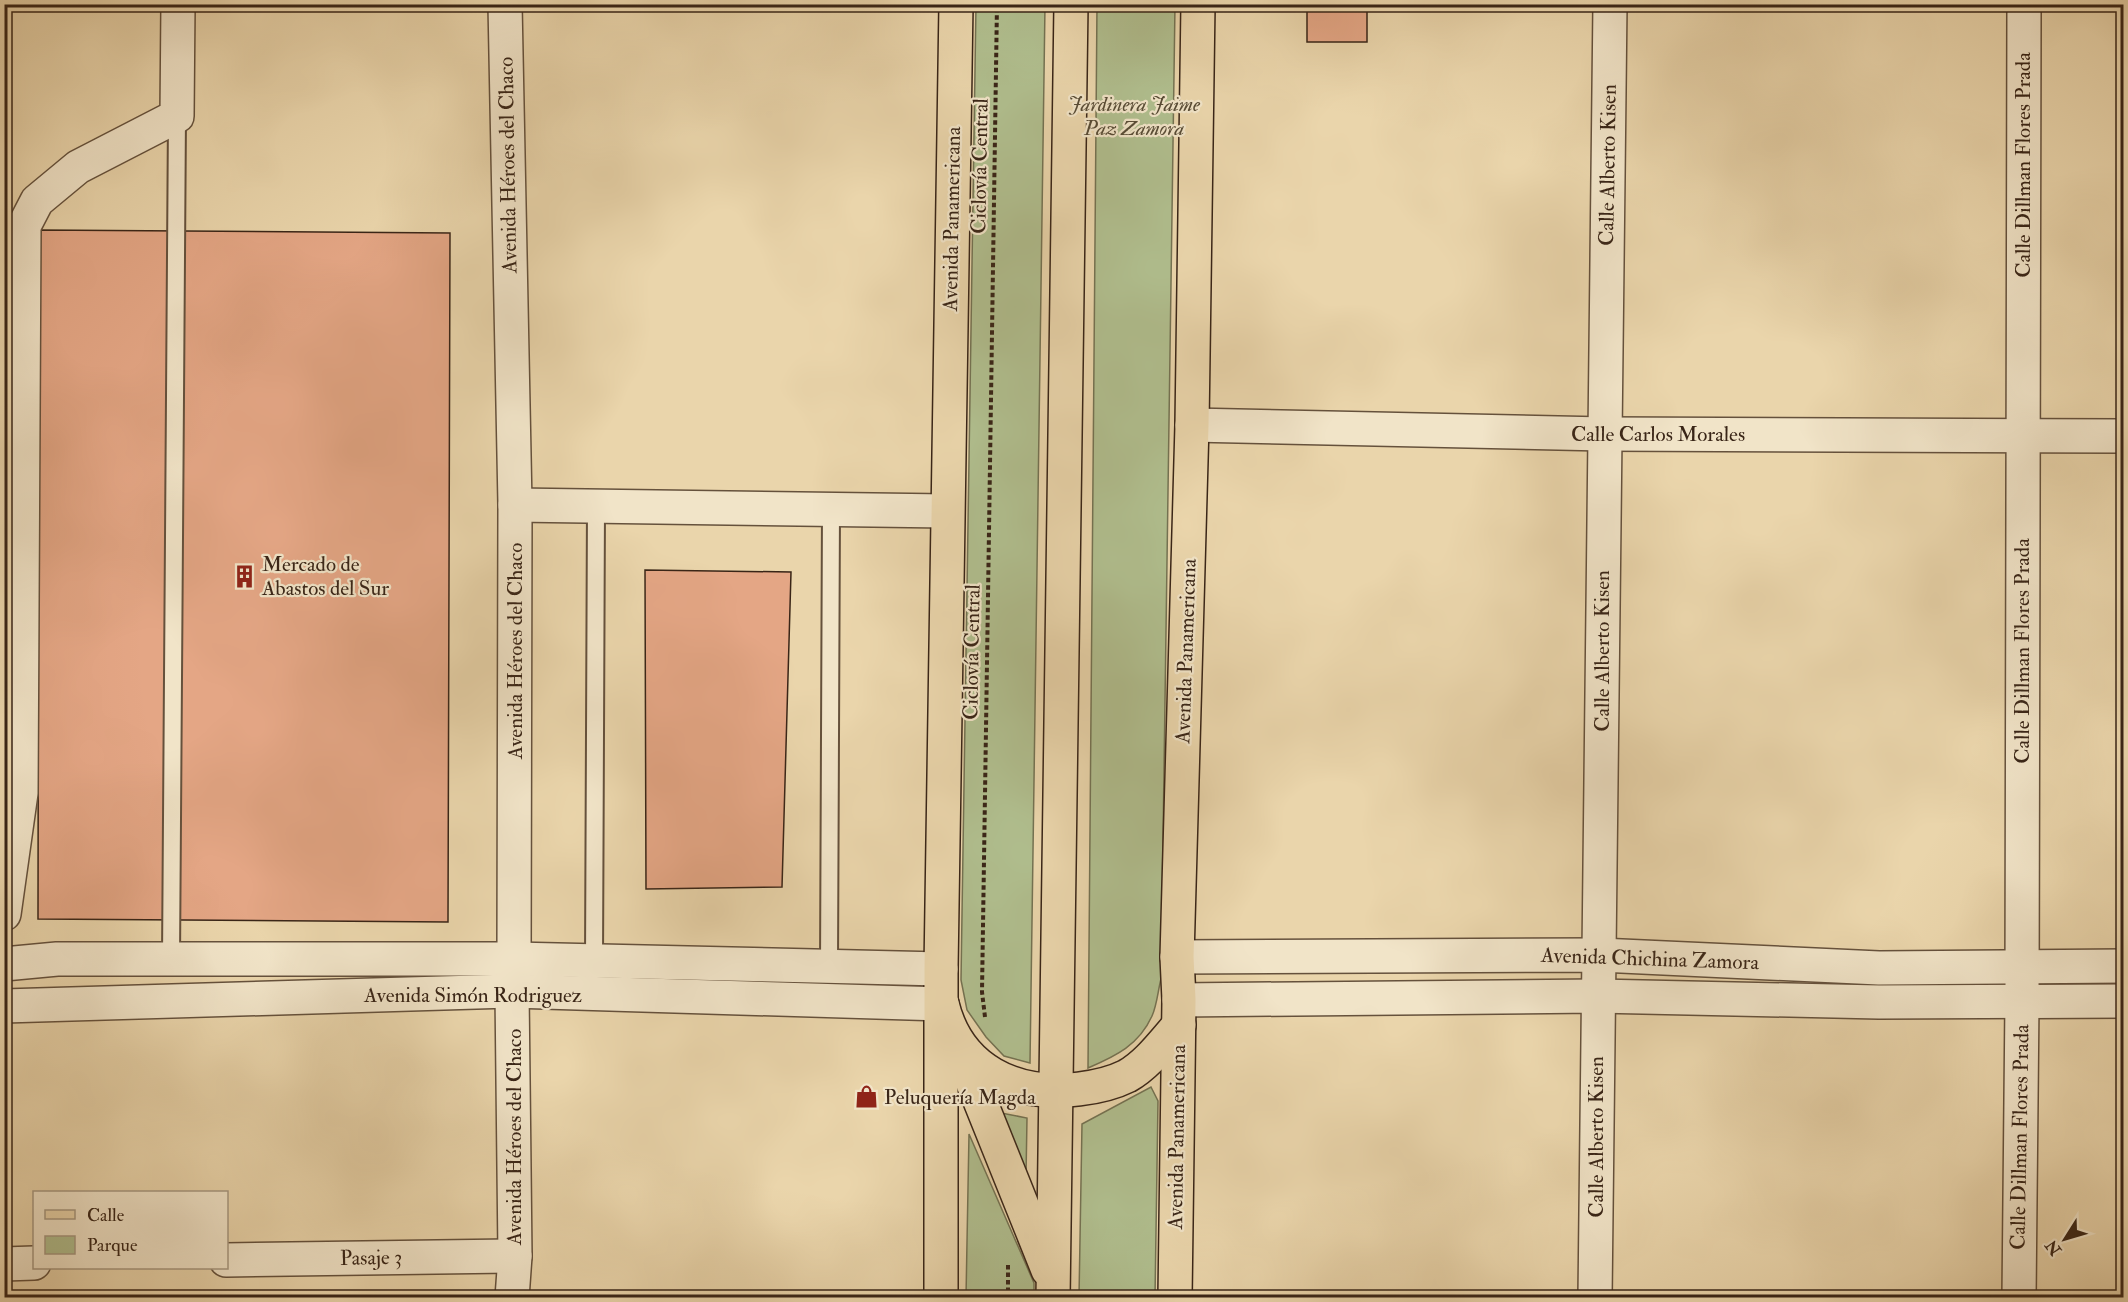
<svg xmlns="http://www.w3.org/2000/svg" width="2128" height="1302" font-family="'IM FELL Double Pica',serif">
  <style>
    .green { fill: #b0be8e; stroke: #747252; stroke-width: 1.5 }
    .building { fill: #e4a685; stroke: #392517; stroke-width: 1.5 }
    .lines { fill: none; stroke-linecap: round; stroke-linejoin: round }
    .lane-casing { stroke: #65513c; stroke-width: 20 }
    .street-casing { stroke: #65513c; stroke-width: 36 }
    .primary-casing { stroke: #392517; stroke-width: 36 }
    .highway-casing { stroke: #392517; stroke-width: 36 }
    .path { stroke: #392517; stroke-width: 4; stroke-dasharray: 4.5 3; stroke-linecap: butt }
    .lane { stroke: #f1e4c8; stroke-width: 16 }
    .street { stroke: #f1e4c8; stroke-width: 33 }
    .primary { stroke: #ead5ab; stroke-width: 33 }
    .highway { stroke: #ead5ab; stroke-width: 33 }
    .labels { text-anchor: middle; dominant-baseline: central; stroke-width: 4.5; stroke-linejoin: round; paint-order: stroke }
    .park-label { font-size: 21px; font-style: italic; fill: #574b35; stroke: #f1e4c8 }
    .street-label { font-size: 21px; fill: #392517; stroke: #f1e4c8 }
    .poi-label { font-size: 21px; fill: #392517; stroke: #f1e4c8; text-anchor: start }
  </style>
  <rect width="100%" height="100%" fill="#ead5ab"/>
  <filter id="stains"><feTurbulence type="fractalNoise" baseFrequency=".00333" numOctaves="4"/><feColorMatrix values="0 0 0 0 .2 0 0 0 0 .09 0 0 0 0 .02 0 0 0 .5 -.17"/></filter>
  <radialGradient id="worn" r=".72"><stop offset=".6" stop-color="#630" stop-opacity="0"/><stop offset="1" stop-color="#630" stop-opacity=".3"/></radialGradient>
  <g class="green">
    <path d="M 976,5 L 1045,5 L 1030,1063 L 1004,1056 L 986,1037 L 967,1010 L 961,980 Z"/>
    <path d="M 1097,5 L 1175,5 L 1161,979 C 1158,990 1157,1005 1152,1016 C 1139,1045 1116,1056 1088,1068 Z"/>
    <path d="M 1151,1087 L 1158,1101 L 1155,1297 L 1079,1297 L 1082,1124 Z"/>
    <path d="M 996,1112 L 1027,1118 L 1026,1176 Z"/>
    <path d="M 969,1134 L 1034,1283 L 1034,1297 L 966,1297 Z"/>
  </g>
  <g class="building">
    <rect x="1307" y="4" width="60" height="38"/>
    <path d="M 39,230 L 450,233 L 448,922 L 38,919 Z"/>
    <path d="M 645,570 L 791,572 L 782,887 L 646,889 Z"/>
  </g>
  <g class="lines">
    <defs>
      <g id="lane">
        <path d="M 171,959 L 177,116"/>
        <path d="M 594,961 L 596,506"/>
        <path d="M 829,966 L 831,509"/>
      </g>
      <g id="street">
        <path d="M 505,4 L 515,505 L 514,959 L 512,991 L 515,1256 L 512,1298"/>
        <path d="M 1192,425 L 1604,434 L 2124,436"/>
        <path d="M 515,505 L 947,511"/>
        <path d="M 4,914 L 21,793 L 24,226 L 37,201 L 78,167 L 177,116 L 178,4"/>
        <path d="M 1177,957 L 1600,955 L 1879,968 L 2124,966"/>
        <path d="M 4,964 L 57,959 L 514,959 L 941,969"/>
        <path d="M 1179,1000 L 1597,996 L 1879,1002 L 2124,1001"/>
        <path d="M 4,1006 L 512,991 L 942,1004"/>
        <path d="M 226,1260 L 515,1256"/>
        <path d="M 4,1264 L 34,1263"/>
        <path d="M 1595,1298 L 1610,4"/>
        <path d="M 2019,1298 L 2022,1001 L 2024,4"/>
      </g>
      <path id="primary" d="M 941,1298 L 941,969 L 956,4"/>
      <g id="highway">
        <path d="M 942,1004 C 958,1070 1015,1097 1079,1089 C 1096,1087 1111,1084 1127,1076 C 1148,1064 1163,1043 1179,1025"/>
        <path d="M 960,1051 L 1048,1270"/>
        <path d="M 1053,1298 L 1071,4"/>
        <path d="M 1175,1298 L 1179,1000 L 1177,957 L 1192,425 L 1198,4"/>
      </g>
    </defs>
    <use href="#lane" class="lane-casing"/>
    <use href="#street" class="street-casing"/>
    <use href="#primary" class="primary-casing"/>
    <use href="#highway" class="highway-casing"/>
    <g class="path">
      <path d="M 985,1017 L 982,992 L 997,4"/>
      <path d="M 1008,1265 L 1008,1298"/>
    </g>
    <use href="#lane" class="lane"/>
    <use href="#street" class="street"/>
    <use href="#primary" class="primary"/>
    <use href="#highway" class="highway"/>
  </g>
  <defs>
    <symbol id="building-bare" viewBox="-9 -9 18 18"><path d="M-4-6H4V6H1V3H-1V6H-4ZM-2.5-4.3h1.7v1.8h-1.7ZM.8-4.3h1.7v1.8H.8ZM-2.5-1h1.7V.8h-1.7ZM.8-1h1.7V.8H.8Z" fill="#8f2418" stroke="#f1e4c8" stroke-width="2.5" paint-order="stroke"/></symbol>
    <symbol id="shop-bare" viewBox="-9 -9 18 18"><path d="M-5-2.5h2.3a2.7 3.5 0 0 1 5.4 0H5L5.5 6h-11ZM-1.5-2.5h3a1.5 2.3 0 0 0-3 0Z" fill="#8f2418" stroke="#f1e4c8" stroke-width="2.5" paint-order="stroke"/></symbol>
  </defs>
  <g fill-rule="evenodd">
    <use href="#building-bare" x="228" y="560" width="33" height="33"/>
    <use href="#shop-bare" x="850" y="1080" width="33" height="33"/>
  </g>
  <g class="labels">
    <g class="park-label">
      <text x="1134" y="104">Jardinera Jaime<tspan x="1134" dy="24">Paz Zamora</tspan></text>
    </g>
    <g class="street-label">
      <text transform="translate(508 165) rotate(-91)">Avenida Héroes del Chaco</text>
      <text transform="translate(1608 165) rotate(-89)">Calle Alberto Kisen</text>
      <text transform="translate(2023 165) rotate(-90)">Calle Dillman Flores Prada</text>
      <text transform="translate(980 166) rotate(-89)">Ciclovía Central</text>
      <text transform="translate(952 219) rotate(-89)">Avenida Panamericana</text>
      <text x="1658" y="434">Calle Carlos Morales</text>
      <text transform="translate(515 651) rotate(-90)">Avenida Héroes del Chaco</text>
      <text transform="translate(1186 651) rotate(-88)">Avenida Panamericana</text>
      <text transform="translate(1602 651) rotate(-90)">Calle Alberto Kisen</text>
      <text transform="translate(2022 651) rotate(-90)">Calle Dillman Flores Prada</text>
      <text transform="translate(972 652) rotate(-89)">Ciclovía Central</text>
      <text transform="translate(1650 959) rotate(2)">Avenida Chichina Zamora</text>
      <text x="473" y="995">Avenida Simón Rodriguez</text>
      <text transform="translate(514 1137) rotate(-90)">Avenida Héroes del Chaco</text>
      <text transform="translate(1177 1137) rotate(-89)">Avenida Panamericana</text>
      <text transform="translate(1596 1137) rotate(-90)">Calle Alberto Kisen</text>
      <text transform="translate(2020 1137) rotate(-89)">Calle Dillman Flores Prada</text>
      <text transform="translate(371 1258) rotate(-1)">Pasaje 3</text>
    </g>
    <g class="poi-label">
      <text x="262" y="564">Mercado de<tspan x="262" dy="24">Abastos del Sur</tspan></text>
      <text x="884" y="1097">Peluquería Magda</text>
    </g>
  </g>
  <rect width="2128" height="1302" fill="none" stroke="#ead5ab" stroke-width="24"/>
  <rect x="6" y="6" width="2116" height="1290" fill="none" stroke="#392517" stroke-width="3"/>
  <rect x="12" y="12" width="2104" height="1278" fill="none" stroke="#392517" stroke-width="1.5"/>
  <rect x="33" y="1191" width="195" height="78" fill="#f1e4c8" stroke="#a79881" stroke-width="1.5"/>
  <rect x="45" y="1210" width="30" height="9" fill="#ead5ab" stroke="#a79881" stroke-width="1.5"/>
  <text x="87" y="1221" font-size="18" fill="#392517">Calle</text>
  <rect x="45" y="1236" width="30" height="18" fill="#b0be8e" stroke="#a79881" stroke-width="1.5"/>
  <text x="87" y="1251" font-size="18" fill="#392517">Parque</text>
  <g transform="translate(2065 1239) rotate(233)" stroke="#f1e4c8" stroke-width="4.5" paint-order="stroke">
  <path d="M0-4.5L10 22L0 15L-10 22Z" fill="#392517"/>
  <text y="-9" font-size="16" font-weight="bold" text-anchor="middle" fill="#392517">N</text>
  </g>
  <rect width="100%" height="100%" filter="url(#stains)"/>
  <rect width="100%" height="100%" fill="url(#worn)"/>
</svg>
